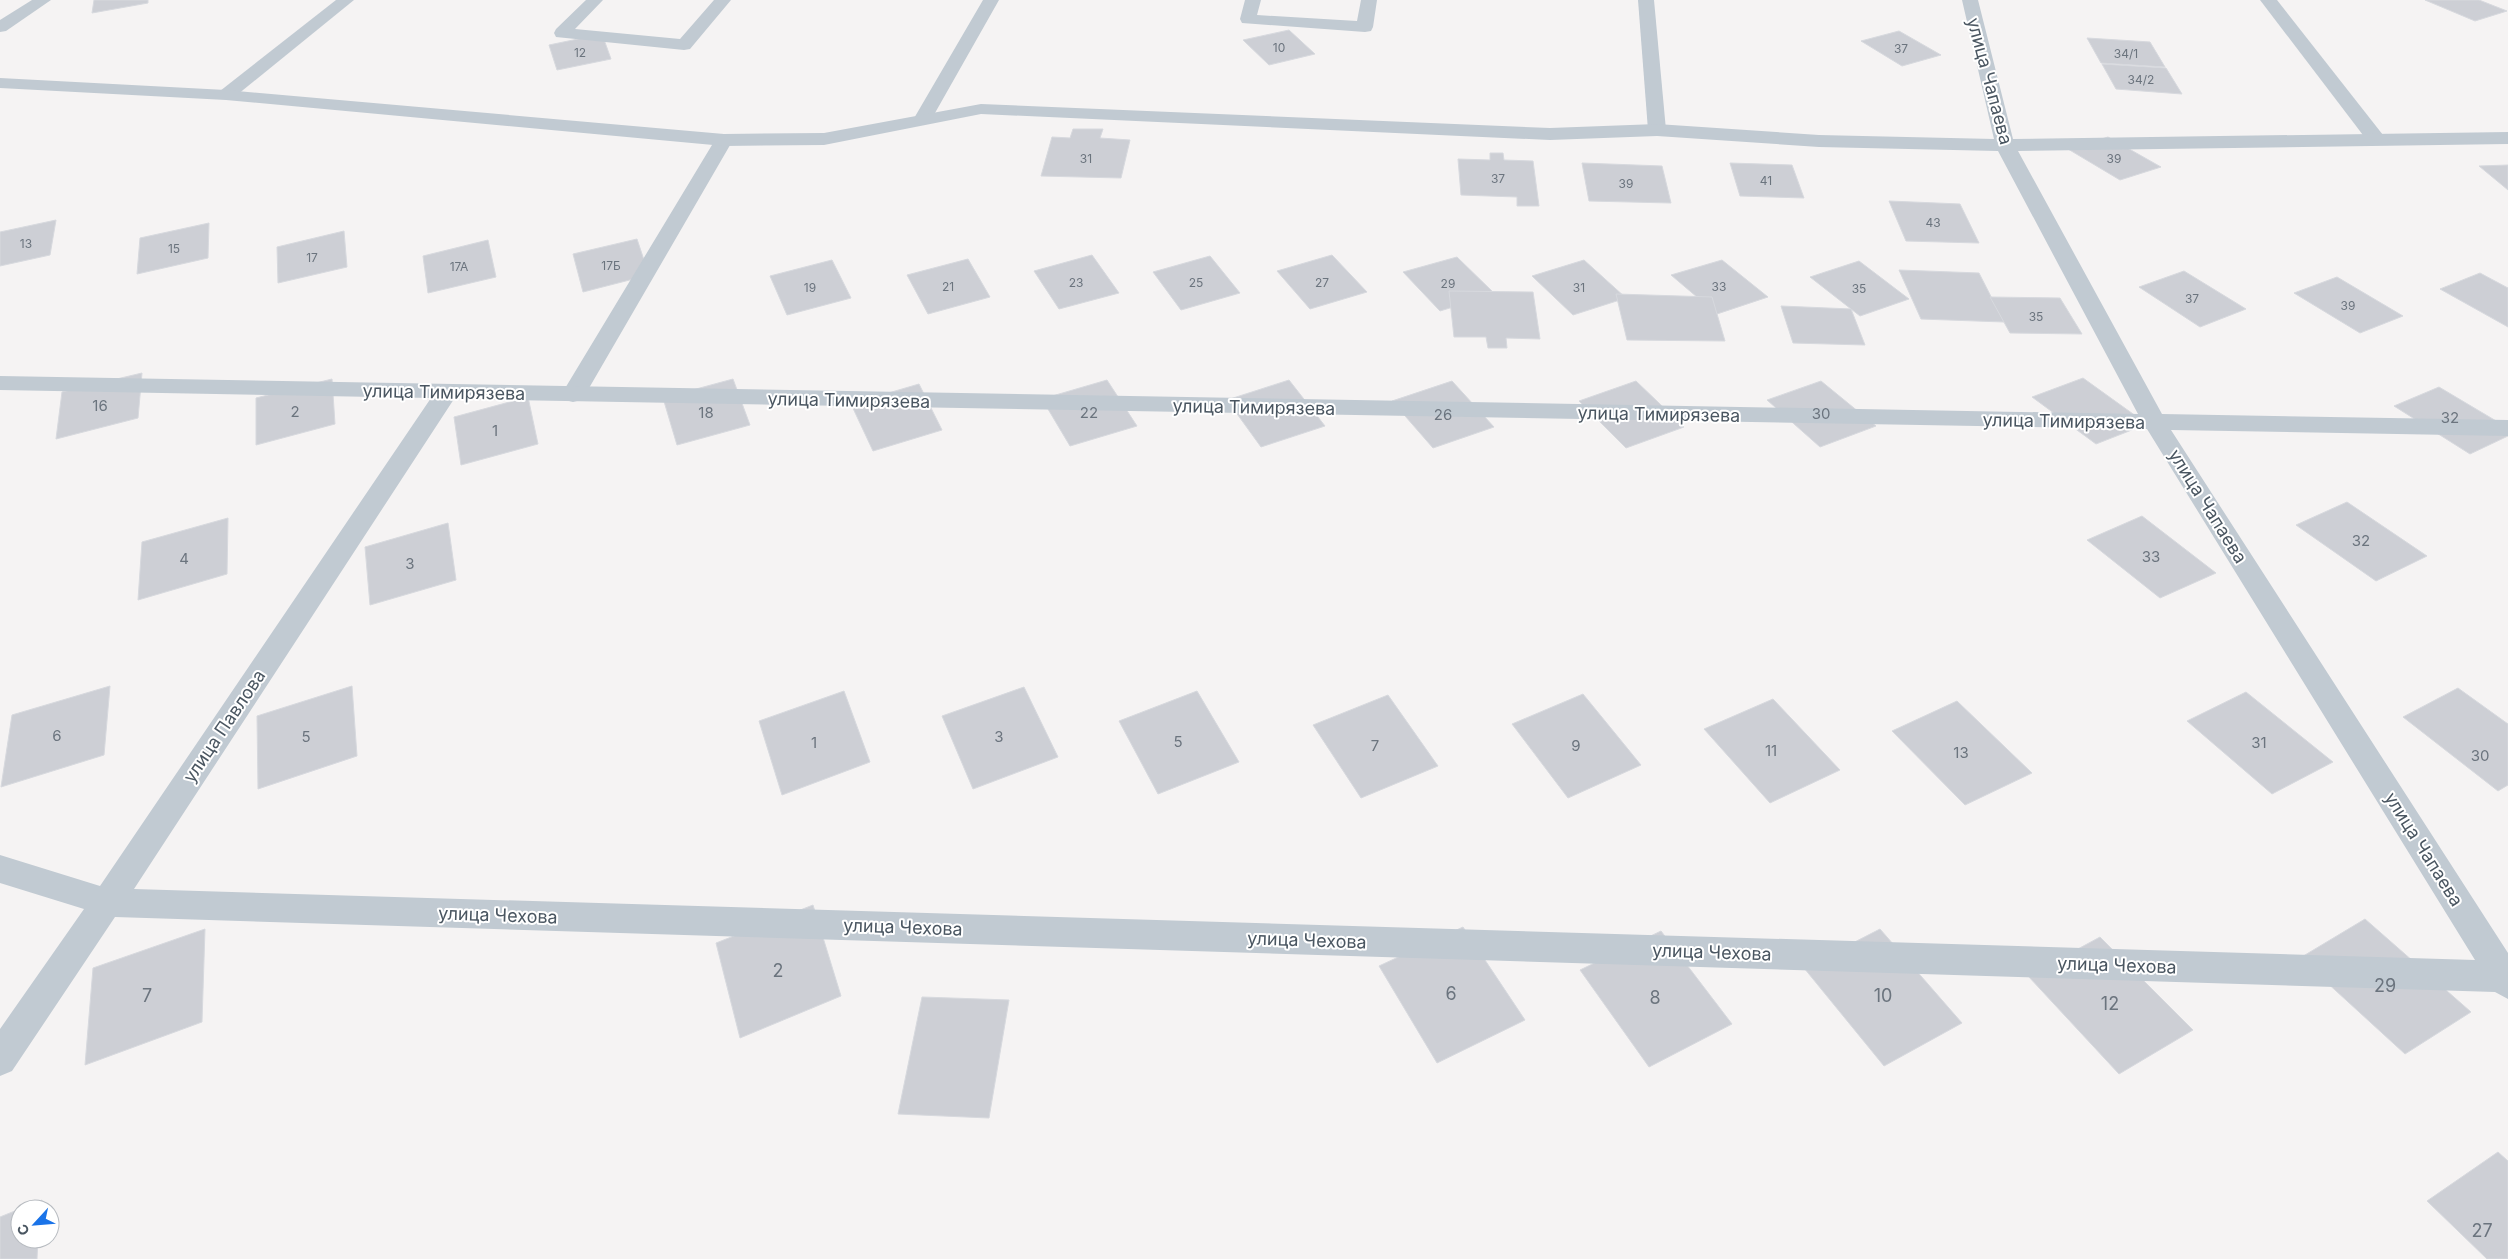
<svg xmlns="http://www.w3.org/2000/svg" width="2508" height="1259" font-family="Inter,sans-serif">
  <style>
    .building { fill: #cdcfd5; stroke: #d7d9de }
    .lines { fill: none; stroke-linecap: round; stroke-linejoin: round }
    .lane { fill: #c1cad2; fill-rule: evenodd }
    .street { fill: #c1cad2; fill-rule: evenodd }
    .labels { text-anchor: middle; dominant-baseline: central; stroke-width: 4; stroke-linejoin: round; paint-order: stroke }
    .far-number-label { font-size: 12px; fill: #6b747e }
    .number-label { font-size: 15px; fill: #6b747e }
    .street-label { font-size: 18px; fill: #4a5661; stroke: #fff }
    .near-number-label { font-size: 18px; fill: #6b747e }
  </style>
  <rect width="100%" height="100%" fill="#f5f3f3"/>
  <g class="building">
    <path d="M 94,0 L 148,0 L 148,3 L 92,13 Z"/>
    <path d="M 2425,0 L 2479,0 L 2507,11 L 2475,21 Z"/>
    <path d="M 1289,30 L 1315,54 L 1269,65 L 1243,40 Z"/>
    <path d="M 1899,31 L 1941,55 L 1902,66 L 1861,41 Z"/>
    <path d="M 602,34 L 611,59 L 557,70 L 549,45 Z"/>
    <path d="M 2087,38 L 2150,42 L 2165,67 L 2101,63 Z"/>
    <path d="M 2102,64 L 2166,68 L 2182,94 L 2116,89 Z"/>
    <path d="M 1073,129 L 1103,129 L 1100,138 L 1130,140 L 1121,178 L 1041,176 L 1052,137 L 1070,138 Z"/>
    <path d="M 2108,137 L 2161,167 L 2120,180 L 2068,149 Z"/>
    <path d="M 1490,153 L 1503,153 L 1504,160 L 1533,161 L 1539,206 L 1517,206 L 1517,197 L 1461,195 L 1458,159 L 1490,160 Z"/>
    <path d="M 1582,163 L 1662,166 L 1671,203 L 1589,201 Z"/>
    <path d="M 1730,163 L 1792,165 L 1804,198 L 1740,196 Z"/>
    <path d="M 2508,165 L 2508,190 L 2479,166 Z"/>
    <path d="M 1889,201 L 1960,204 L 1979,243 L 1906,241 Z"/>
    <path d="M 56,220 L 50,255 L 0,266 L 0,232 Z"/>
    <path d="M 209,223 L 208,258 L 137,274 L 140,238 Z"/>
    <path d="M 344,231 L 347,267 L 278,283 L 277,247 Z"/>
    <path d="M 637,239 L 649,275 L 583,292 L 573,254 Z"/>
    <path d="M 488,240 L 496,277 L 428,293 L 423,256 Z"/>
    <path d="M 1092,255 L 1119,293 L 1059,309 L 1034,271 Z"/>
    <path d="M 1332,255 L 1367,292 L 1310,309 L 1277,271 Z"/>
    <path d="M 1210,256 L 1240,293 L 1181,310 L 1153,272 Z"/>
    <path d="M 1457,257 L 1495,294 L 1440,311 L 1403,272 Z"/>
    <path d="M 968,259 L 990,297 L 928,314 L 907,275 Z"/>
    <path d="M 832,260 L 851,298 L 787,315 L 770,276 Z"/>
    <path d="M 1584,260 L 1626,298 L 1573,315 L 1532,276 Z"/>
    <path d="M 1722,260 L 1768,297 L 1717,314 L 1671,275 Z"/>
    <path d="M 1859,261 L 1909,299 L 1860,316 L 1810,277 Z"/>
    <path d="M 1899,270 L 1979,273 L 2004,322 L 1921,319 Z"/>
    <path d="M 2184,271 L 2246,309 L 2200,327 L 2139,287 Z"/>
    <path d="M 2480,273 L 2508,288 L 2508,327 L 2440,289 Z"/>
    <path d="M 2337,277 L 2403,316 L 2360,333 L 2294,293 Z"/>
    <path d="M 1449,291 L 1533,292 L 1540,339 L 1506,338 L 1507,348 L 1488,348 L 1486,337 L 1454,337 Z"/>
    <path d="M 1616,294 L 1712,297 L 1725,341 L 1627,340 Z"/>
    <path d="M 1990,297 L 2060,298 L 2082,334 L 2010,333 Z"/>
    <path d="M 1781,306 L 1851,309 L 1865,345 L 1793,343 Z"/>
    <path d="M 142,373 L 138,418 L 56,439 L 62,392 Z"/>
    <path d="M 2083,378 L 2147,424 L 2096,444 L 2032,397 Z"/>
    <path d="M 332,379 L 335,424 L 256,445 L 256,398 Z"/>
    <path d="M 733,379 L 750,425 L 677,445 L 663,398 Z"/>
    <path d="M 1107,380 L 1137,426 L 1070,446 L 1042,399 Z"/>
    <path d="M 1289,380 L 1325,426 L 1261,447 L 1227,400 Z"/>
    <path d="M 1452,381 L 1494,427 L 1433,448 L 1392,401 Z"/>
    <path d="M 1636,381 L 1684,427 L 1626,448 L 1579,401 Z"/>
    <path d="M 1821,381 L 1876,426 L 1820,447 L 1767,400 Z"/>
    <path d="M 919,384 L 942,430 L 873,451 L 851,404 Z"/>
    <path d="M 2439,387 L 2508,428 L 2508,436 L 2470,454 L 2394,406 Z"/>
    <path d="M 528,397 L 538,444 L 461,465 L 454,417 Z"/>
    <path d="M 2347,502 L 2427,556 L 2376,581 L 2296,525 Z"/>
    <path d="M 2142,516 L 2216,573 L 2160,598 L 2087,540 Z"/>
    <path d="M 228,518 L 227,574 L 138,600 L 142,542 Z"/>
    <path d="M 448,523 L 456,580 L 370,605 L 365,547 Z"/>
    <path d="M 110,686 L 104,755 L 1,787 L 12,715 Z"/>
    <path d="M 352,686 L 357,756 L 258,789 L 257,716 Z"/>
    <path d="M 1024,687 L 1058,757 L 973,789 L 942,716 Z"/>
    <path d="M 2458,688 L 2508,724 L 2508,785 L 2498,791 L 2403,717 Z"/>
    <path d="M 844,691 L 870,762 L 782,795 L 759,721 Z"/>
    <path d="M 1197,691 L 1239,762 L 1158,794 L 1119,721 Z"/>
    <path d="M 2246,692 L 2333,762 L 2272,794 L 2187,721 Z"/>
    <path d="M 1583,694 L 1641,765 L 1568,798 L 1512,724 Z"/>
    <path d="M 1388,695 L 1438,766 L 1361,798 L 1313,725 Z"/>
    <path d="M 1773,699 L 1840,770 L 1770,803 L 1704,729 Z"/>
    <path d="M 1957,701 L 2032,773 L 1965,805 L 1892,731 Z"/>
    <path d="M 813,905 L 841,996 L 740,1038 L 716,943 Z"/>
    <path d="M 2365,919 L 2471,1012 L 2405,1054 L 2300,958 Z"/>
    <path d="M 1463,927 L 1525,1020 L 1437,1063 L 1379,966 Z"/>
    <path d="M 205,929 L 202,1022 L 85,1065 L 93,968 Z"/>
    <path d="M 1880,929 L 1962,1023 L 1884,1066 L 1804,968 Z"/>
    <path d="M 1661,931 L 1732,1024 L 1649,1067 L 1580,970 Z"/>
    <path d="M 2100,937 L 2193,1030 L 2119,1074 L 2028,976 Z"/>
    <path d="M 922,997 L 1009,1000 L 989,1118 L 898,1114 Z"/>
    <path d="M 2498,1152 L 2508,1161 L 2508,1259 L 2487,1259 L 2427,1201 Z"/>
    <path d="M 42,1200 L 41,1209 L 20,1209 L 20,1239 L 38,1239 L 37,1259 L 0,1259 L 0,1217 Z"/>
  </g>
  <g class="lines">
    <g class="lane">
      <path d="M 336,0 L 354,0 L 232,99 L 220,99 L 217,95 L 220,91 Z"/>
      <path d="M 983,0 L 999,0 L 931,120 L 929,124 L 915,124 L 913,120 Z"/>
      <path d="M 1638,0 L 1654,0 L 1666,130 L 1664,134 L 1650,134 L 1648,130 Z"/>
      <path d="M 2260,0 L 2277,0 L 2383,135 L 2385,139 L 2383,143 L 2369,143 Z"/>
      <path d="M 724,134 L 731,136 L 733,140 L 585,395 L 581,400 L 573,402 L 565,400 L 561,395 L 715,140 L 717,136 Z"/>
    </g>
    <g class="street">
      <path d="M 32,0 L 51,0 L 6,31 L 0,32 L 0,20 Z"/>
      <path d="M 586,0 L 603,0 L 575,29 L 680,39 L 714,0 L 731,0 L 690,49 L 684,50 L 556,37 L 554,33 L 556,29 Z"/>
      <path d="M 1245,0 L 1261,0 L 1257,15 L 1357,21 L 1361,0 L 1377,0 L 1373,27 L 1371,31 L 1365,32 L 1242,23 L 1240,19 Z"/>
      <path d="M 1962,0 L 1978,0 L 2013,139 L 2508,132 L 2508,144 L 2018,151 L 2162,414 L 2508,420 L 2508,436 L 2171,430 L 2508,953 L 2508,999 L 2495,992 L 115,917 L 12,1071 L 0,1076 L 0,1029 L 84,909 L 0,883 L 0,855 L 100,886 L 431,398 L 0,390 L 0,376 L 2138,414 L 1998,151 L 1819,147 L 1657,136 L 1550,140 L 981,114 L 824,145 L 724,146 L 226,100 L 0,88 L 0,78 L 226,90 L 724,134 L 824,133 L 981,104 L 1550,128 L 1657,124 L 1819,135 L 1994,139 ZM 454,399 L 2147,429 L 2475,960 L 134,889 Z"/>
    </g>
  </g>
  <g class="labels">
    <g class="far-number-label">
      <text x="1279" y="47">10</text>
      <text x="1901" y="48">37</text>
      <text x="580" y="52">12</text>
      <text x="2126" y="53">34/1</text>
      <text x="2141" y="79">34/2</text>
      <text x="1086" y="158">31</text>
      <text x="2114" y="158">39</text>
      <text x="1498" y="178">37</text>
      <text x="1766" y="180">41</text>
      <text x="1626" y="183">39</text>
      <text x="1933" y="222">43</text>
      <text x="26" y="243">13</text>
      <text x="174" y="248">15</text>
      <text x="312" y="257">17</text>
      <text x="611" y="265">17Б</text>
      <text x="459" y="266">17А</text>
      <text x="1076" y="282">23</text>
      <text x="1196" y="282">25</text>
      <text x="1322" y="282">27</text>
      <text x="1448" y="283">29</text>
      <text x="948" y="286">21</text>
      <text x="1719" y="286">33</text>
      <text x="810" y="287">19</text>
      <text x="1579" y="287">31</text>
      <text x="1859" y="288">35</text>
      <text x="2192" y="298">37</text>
      <text x="2348" y="305">39</text>
      <text x="2036" y="316">35</text>
    </g>
    <g class="number-label">
      <text x="100" y="405">16</text>
      <text x="295" y="411">2</text>
      <text x="706" y="412">18</text>
      <text x="1089" y="412">22</text>
      <text x="1821" y="413">30</text>
      <text x="1443" y="414">26</text>
      <text x="2450" y="417">32</text>
      <text x="495" y="430">1</text>
      <text x="2361" y="540">32</text>
      <text x="2151" y="556">33</text>
      <text x="184" y="558">4</text>
      <text x="410" y="563">3</text>
      <text x="57" y="735">6</text>
      <text x="306" y="736">5</text>
      <text x="999" y="736">3</text>
      <text x="1178" y="741">5</text>
      <text x="814" y="742">1</text>
      <text x="2259" y="742">31</text>
      <text x="1375" y="745">7</text>
      <text x="1576" y="745">9</text>
      <text x="1771" y="750">11</text>
      <text x="1961" y="752">13</text>
      <text x="2480" y="755">30</text>
    </g>
    <g class="street-label">
      <text transform="translate(1990 81) rotate(75)">улица Чапаева</text>
      <text transform="translate(444 392) rotate(1)">улица Тимирязева</text>
      <text transform="translate(849 400) rotate(1)">улица Тимирязева</text>
      <text transform="translate(1254 407) rotate(1)">улица Тимирязева</text>
      <text transform="translate(1659 414) rotate(1)">улица Тимирязева</text>
      <text transform="translate(2064 421) rotate(1)">улица Тимирязева</text>
      <text transform="translate(2208 506) rotate(58)">улица Чапаева</text>
      <text transform="translate(224 726) rotate(-56)">улица Павлова</text>
      <text transform="translate(2424 849) rotate(58)">улица Чапаева</text>
      <text transform="translate(498 915) rotate(2)">улица Чехова</text>
      <text transform="translate(903 927) rotate(2)">улица Чехова</text>
      <text transform="translate(1307 940) rotate(2)">улица Чехова</text>
      <text transform="translate(1712 952) rotate(2)">улица Чехова</text>
      <text transform="translate(2117 965) rotate(2)">улица Чехова</text>
    </g>
    <g class="near-number-label">
      <text x="778" y="970">2</text>
      <text x="2385" y="985">29</text>
      <text x="1451" y="993">6</text>
      <text x="147" y="995">7</text>
      <text x="1883" y="995">10</text>
      <text x="1655" y="997">8</text>
      <text x="2110" y="1003">12</text>
      <text x="2482" y="1230">27</text>
    </g>
  </g>
  <g transform="translate(35 1224) rotate(244)"><circle r="24" fill="#ffffff" stroke="#b7bbc0"/>
  <path d="M0-4L9 19L0 12L-9 19Z" fill="#1a73e8"/>
  <text y="-8" font-size="14" font-weight="bold" text-anchor="middle" fill="#4a5661">С</text>
  </g>
</svg>
